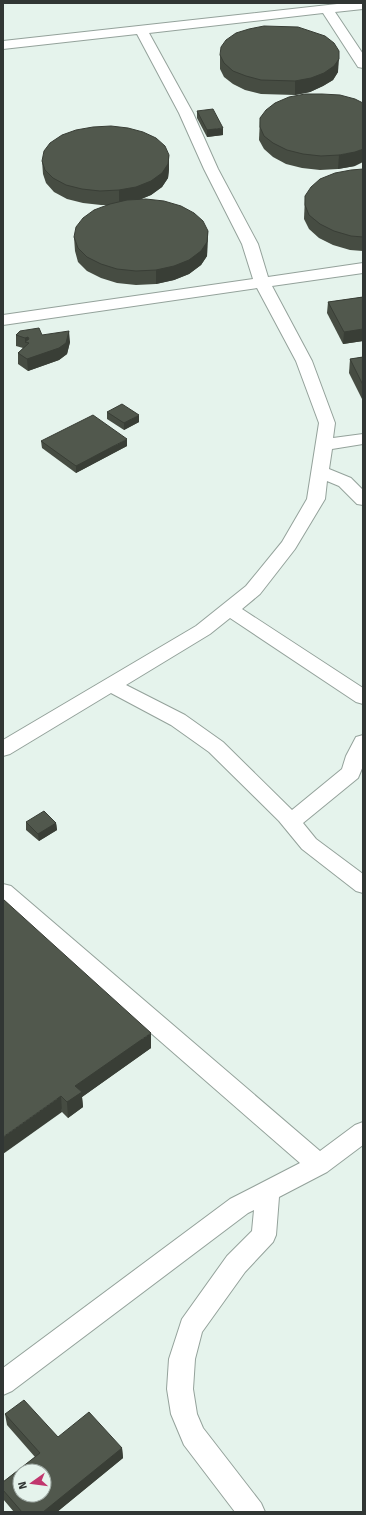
<svg xmlns="http://www.w3.org/2000/svg" width="366" height="1515" font-family="'Fira Sans',sans-serif">
  <style>
    .lines { fill: none; stroke-linecap: round; stroke-linejoin: round }
    .lane-casing { stroke: #94a29b; stroke-width: 2 }
    .lane { fill: #fff; fill-rule: evenodd }
    .wall { fill: #464c42 }
    .shaded-wall { fill: #393e36 }
    .building { fill: #51584d; stroke: #393e36; fill-rule: evenodd }
  </style>
  <rect width="100%" height="100%" fill="#e5f3ec"/>
  <g class="lines">
    <defs>
      <g id="lane">
        <path d="M 346,3 L 363,3 L 363,9 L 335,12 L 363,54 L 363,68 L 358,67 L 323,13 L 149,33 L 193,113 L 218,169 L 258,244 L 268,277 L 363,263 L 363,273 L 272,286 L 312,361 L 335,423 L 333,438 L 363,434 L 363,444 L 332,449 L 329,469 L 351,478 L 363,490 L 363,505 L 357,504 L 339,486 L 327,481 L 325,499 L 295,549 L 260,594 L 242,609 L 363,688 L 363,704 L 356,702 L 230,618 L 210,634 L 126,685 L 185,715 L 223,742 L 292,810 L 342,769 L 346,756 L 356,737 L 363,735 L 363,766 L 358,778 L 303,823 L 316,839 L 363,874 L 363,893 L 356,891 L 302,849 L 279,821 L 209,752 L 171,725 L 111,693 L 10,754 L 3,756 L 3,740 L 196,626 L 246,586 L 282,542 L 307,499 L 319,423 L 296,361 L 257,288 L 3,325 L 3,315 L 253,279 L 242,244 L 204,169 L 179,113 L 137,34 L 3,49 L 3,41 Z"/>
        <path d="M 3,884 L 11,886 L 320,1151 L 355,1125 L 363,1122 L 363,1145 L 327,1172 L 279,1197 L 276,1235 L 273,1242 L 245,1272 L 202,1332 L 195,1359 L 193,1389 L 197,1414 L 203,1428 L 261,1503 L 265,1512 L 235,1512 L 184,1445 L 171,1414 L 167,1389 L 169,1359 L 182,1319 L 227,1256 L 252,1231 L 254,1210 L 248,1213 L 12,1391 L 3,1395 L 3,1368 L 230,1199 L 300,1163 L 3,904 Z"/>
      </g>
    </defs>
    <use href="#lane" class="lane-casing"/>
    <use href="#lane" class="lane"/>
  </g>
  <g class="wall">
    <path d="M 220,55 L 338,72 L 333,80 L 323,86 L 310,92 L 295,95 L 261,94 L 245,90 L 233,84 L 224,77 L 220,69 Z"/>
    <path d="M 275,103 L 355,166 L 338,169 L 320,170 L 302,168 L 286,164 L 273,157 L 264,149 L 259,140 L 260,118 Z"/>
    <path d="M 197,111 L 223,135 L 207,137 L 197,118 Z"/>
    <path d="M 42,161 L 169,169 L 168,178 L 162,187 L 151,195 L 139,200 L 208,231 L 207,256 L 201,265 L 189,274 L 174,280 L 156,284 L 136,285 L 117,283 L 101,278 L 87,271 L 78,262 L 75,251 L 74,237 L 107,205 L 101,205 L 83,203 L 67,199 L 54,192 L 46,183 L 43,174 Z"/>
    <path d="M 363,169 L 363,251 L 350,250 L 333,245 L 319,238 L 309,229 L 304,219 L 305,196 Z"/>
    <path d="M 363,297 L 363,341 L 343,344 L 327,313 L 328,302 Z"/>
    <path d="M 16,335 L 42,335 L 70,342 L 67,354 L 59,360 L 28,371 L 18,364 L 18,353 L 23,348 L 16,346 Z"/>
    <path d="M 363,357 L 363,401 L 349,373 L 350,359 Z"/>
    <path d="M 107,412 L 139,422 L 124,430 L 107,419 Z"/>
    <path d="M 41,441 L 127,446 L 76,473 L 42,448 Z"/>
    <path d="M 26,822 L 56,823 L 57,830 L 39,841 L 26,830 Z"/>
    <path d="M 3,899 L 151,1048 L 82,1097 L 83,1107 L 68,1118 L 62,1112 Z"/>
    <path d="M 5,1414 L 58,1437 L 122,1448 L 123,1458 L 57,1512 L 14,1512 L 3,1499 L 3,1482 L 35,1457 L 7,1425 Z"/>
  </g>
  <g class="shaded-wall">
    <path d="M 339,59 L 338,72 L 333,80 L 323,86 L 310,92 L 295,95 L 295,81 Z"/>
    <path d="M 223,128 L 223,135 L 207,137 L 207,130 Z"/>
    <path d="M 363,149 L 363,162 L 355,166 L 338,169 L 339,155 Z"/>
    <path d="M 169,155 L 169,169 L 168,178 L 162,187 L 151,195 L 136,201 L 119,204 L 119,190 Z"/>
    <path d="M 208,231 L 207,256 L 201,265 L 189,274 L 174,280 L 156,284 L 156,270 Z"/>
    <path d="M 363,329 L 363,341 L 343,344 L 344,332 Z"/>
    <path d="M 69,331 L 70,342 L 67,354 L 59,360 L 28,371 L 27,359 Z"/>
    <path d="M 28,337 L 28,343 L 25,342 L 25,349 L 25,338 Z"/>
    <path d="M 139,415 L 139,422 L 124,430 L 124,423 Z"/>
    <path d="M 127,439 L 127,446 L 76,473 L 76,466 Z"/>
    <path d="M 56,823 L 57,830 L 39,841 L 38,834 Z"/>
    <path d="M 151,1033 L 151,1048 L 82,1097 L 83,1107 L 68,1118 L 67,1102 L 75,1086 Z"/>
    <path d="M 61,1096 L 62,1112 L 3,1154 L 3,1137 Z"/>
    <path d="M 122,1448 L 123,1458 L 57,1512 L 43,1512 Z"/>
  </g>
  <g class="building">
    <path d="M 264,26 L 298,27 L 325,36 L 334,43 L 339,51 L 339,59 L 334,66 L 324,73 L 311,78 L 295,81 L 261,80 L 246,76 L 233,71 L 224,63 L 220,55 L 221,47 L 226,40 L 236,33 L 249,29 Z"/>
    <path d="M 305,94 L 322,94 L 340,95 L 355,99 L 363,103 L 363,149 L 355,152 L 339,155 L 321,156 L 303,154 L 287,150 L 273,143 L 264,136 L 260,127 L 260,118 L 266,110 L 275,103 L 289,97 Z"/>
    <path d="M 213,109 L 223,128 L 207,130 L 197,111 Z"/>
    <path d="M 111,126 L 128,128 L 143,132 L 156,138 L 165,146 L 169,155 L 168,164 L 162,173 L 151,181 L 136,187 L 119,190 L 100,191 L 82,189 L 66,185 L 53,178 L 45,170 L 42,161 L 44,151 L 50,143 L 62,135 L 76,130 L 93,127 Z"/>
    <path d="M 363,169 L 363,237 L 351,236 L 334,231 L 320,224 L 309,215 L 305,205 L 305,196 L 311,187 L 320,179 L 335,173 L 351,170 Z"/>
    <path d="M 146,199 L 164,201 L 181,206 L 194,213 L 203,221 L 208,231 L 207,242 L 201,251 L 189,260 L 174,266 L 156,270 L 136,271 L 117,269 L 101,264 L 87,257 L 78,248 L 74,237 L 76,227 L 83,218 L 94,210 L 110,204 L 127,200 Z"/>
    <path d="M 363,297 L 363,329 L 344,332 L 328,302 Z"/>
    <path d="M 39,328 L 42,335 L 69,331 L 66,343 L 59,348 L 27,359 L 18,353 L 29,343 L 25,342 L 29,339 L 28,337 L 25,338 L 16,335 L 20,331 Z"/>
    <path d="M 363,357 L 363,385 L 350,359 Z"/>
    <path d="M 122,404 L 139,415 L 124,423 L 107,412 Z"/>
    <path d="M 93,415 L 127,439 L 76,466 L 41,441 Z"/>
    <path d="M 44,811 L 56,823 L 38,834 L 26,822 Z"/>
    <path d="M 3,899 L 151,1033 L 75,1086 L 82,1092 L 67,1102 L 61,1096 L 3,1137 Z"/>
    <path d="M 24,1400 L 58,1437 L 89,1412 L 122,1448 L 43,1512 L 22,1512 L 3,1490 L 3,1482 L 40,1453 L 5,1414 ZM 20,1471 L 44,1471 L 44,1495 L 20,1495 Z"/>
  </g>
  <rect width="366" height="1515" fill="none" stroke="#313634" stroke-width="8"/>
  <g transform="translate(32 1483) rotate(256)"><circle r="19" fill="#e5f3ec" stroke="#9da7a2"/>
  <path d="M0-3L7 15L0 10L-7 15Z" fill="#c1376e"/>
  <text y="-6" font-size="11" font-weight="bold" text-anchor="middle" fill="#313634">N</text>
  </g>
</svg>
